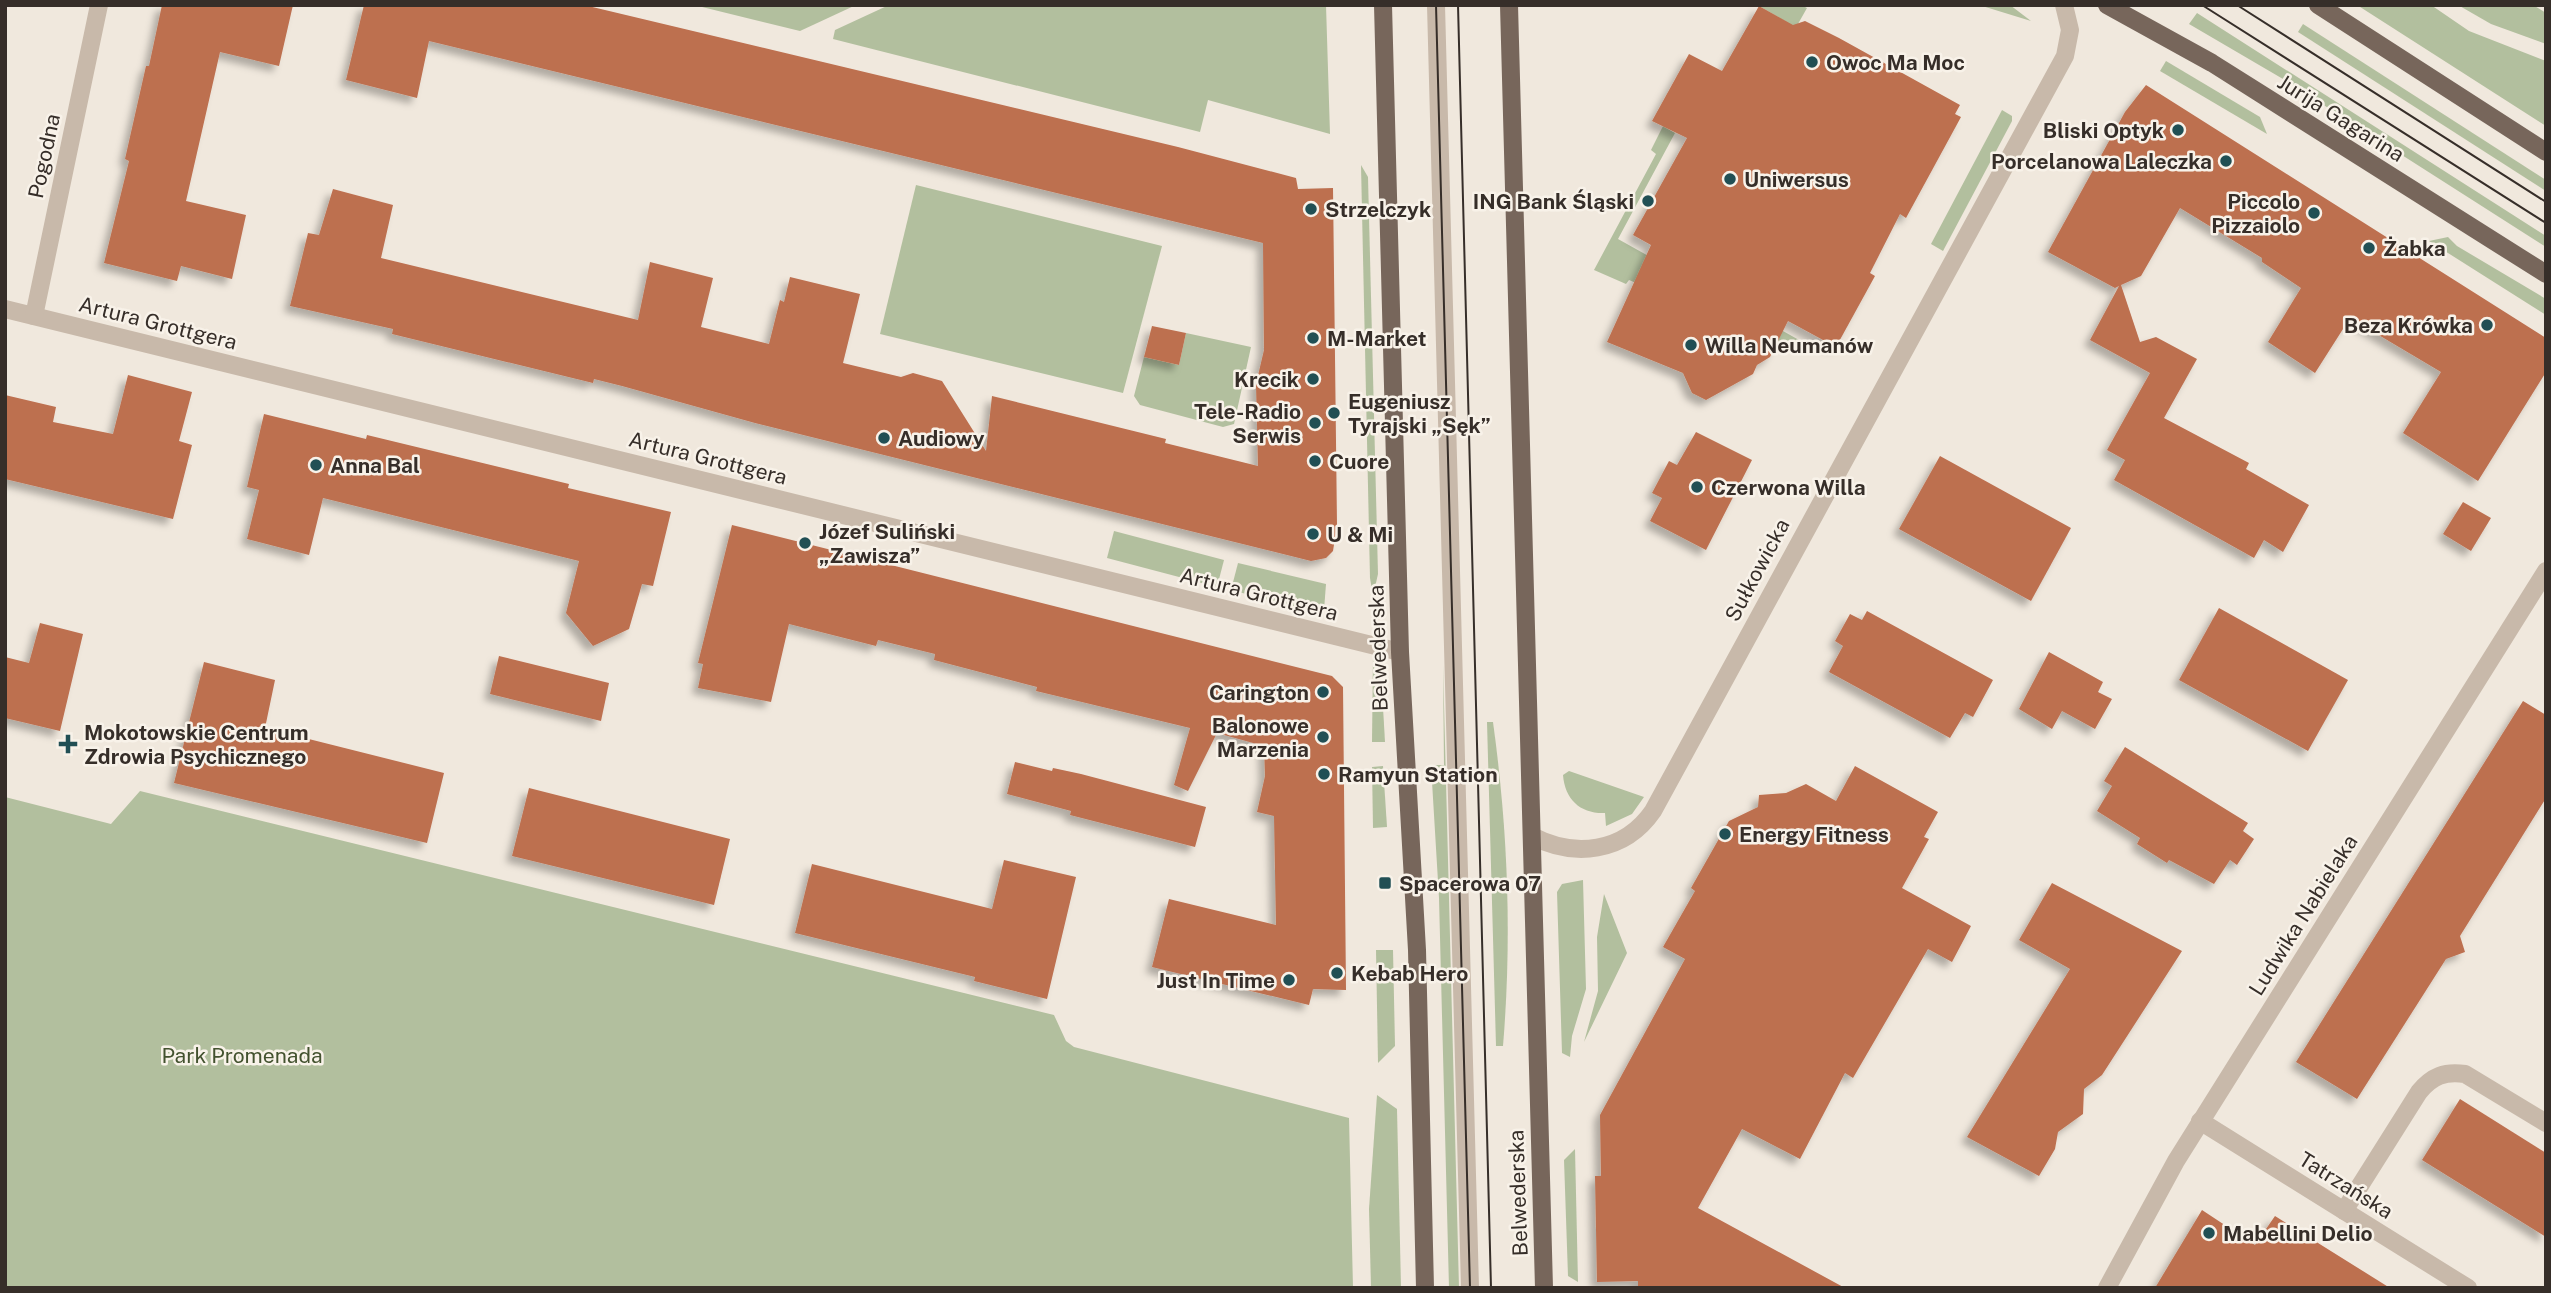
<svg xmlns="http://www.w3.org/2000/svg" width="2551" height="1293" font-family="'Public Sans',sans-serif">
  <style>
    .green { fill: #b2bf9e }
    .building { fill: #bd6f4f; filter: url(#shadow) }
    .lines { fill: none; stroke-linecap: round; stroke-linejoin: round }
    .minor { stroke: #c8b9aa; stroke-width: 18 }
    .major { stroke: #77665b; stroke-width: 18 }
    .tram { stroke: #362e29; stroke-width: 2 }
    .poi-dot { fill: #214f54; stroke: #f8f2e9; stroke-width: 2.5 }
    .labels { text-anchor: middle; dominant-baseline: central; stroke-width: 5; stroke-linejoin: round; paint-order: stroke }
    .poi-label { font-size: 21px; font-weight: bold; fill: #362e29; stroke: #f8f2e9; text-anchor: start }
    .street-label { font-size: 21px; fill: #362e29; stroke: #f8f2e9 }
    .park-label { font-size: 21px; fill: #43522f; stroke: #f8f2e9 }
  </style>
  <defs>
    <filter id="shadow"><feDropShadow dx="-6" dy="6" stdDeviation="3.5" flood-color="#0004"/></filter>
  </defs>
  <rect width="100%" height="100%" fill="#f0e8dd"/>
  <g class="green">
    <path d="M 694,5 L 856,5 L 800,31 Z"/>
    <path d="M 889,5 L 1326,5 L 1330,134 L 1208,100 L 1200,132 L 833,39 L 835,30 Z"/>
    <path d="M 1801,5 L 1807,8 L 1794,31 L 1785,21 L 1759,6 Z"/>
    <path d="M 1979,5 L 2010,5 L 2031,21 Z"/>
    <path d="M 2357,5 L 2431,5 L 2469,31 L 2546,61 L 2546,126 Z"/>
    <path d="M 2458,5 L 2533,5 L 2546,13 L 2546,44 L 2491,24 Z"/>
    <path d="M 2197,13 L 2546,236 L 2546,247 L 2283,79 L 2189,24 Z"/>
    <path d="M 2303,24 L 2546,180 L 2546,191 L 2298,32 Z"/>
    <path d="M 2166,61 L 2260,117 L 2267,134 L 2160,71 Z"/>
    <path d="M 2002,110 L 2012,116 L 2012,121 L 1943,251 L 1931,244 Z"/>
    <path d="M 1663,126 L 1675,133 L 1618,239 L 1799,340 L 1792,353 L 1659,296 L 1660,293 L 1629,280 L 1626,284 L 1594,270 L 1656,154 L 1651,150 Z"/>
    <path d="M 1361,165 L 1368,177 L 1378,574 L 1373,596 L 1370,578 Z"/>
    <path d="M 916,185 L 1162,246 L 1123,393 L 880,334 Z"/>
    <path d="M 2448,237 L 2457,246 L 2546,299 L 2546,315 L 2429,241 Z"/>
    <path d="M 1186,333 L 1251,347 L 1234,424 L 1223,427 L 1140,405 L 1134,396 L 1144,357 L 1179,365 Z"/>
    <path d="M 1114,531 L 1224,560 L 1217,587 L 1107,558 Z"/>
    <path d="M 1238,563 L 1326,584 L 1324,610 L 1296,607 L 1231,590 Z"/>
    <path d="M 1377,654 L 1380,655 L 1385,742 L 1372,742 L 1373,656 Z"/>
    <path d="M 1443,665 L 1459,1288 L 1449,1288 L 1439,898 L 1431,765 L 1444,765 Z"/>
    <path d="M 1487,722 L 1493,722 C 1508,831 1512,937 1503,1046 L 1496,1046 Z"/>
    <path d="M 1383,766 L 1387,827 L 1373,828 L 1372,767 Z"/>
    <path d="M 1569,771 L 1644,797 L 1632,814 L 1606,826 L 1605,813 C 1581,814 1565,800 1563,775 Z"/>
    <path d="M 140,791 L 1054,1015 L 1066,1041 L 1074,1047 L 1349,1118 L 1353,1288 L 5,1288 L 5,797 L 111,824 Z"/>
    <path d="M 1583,880 L 1586,989 L 1572,1036 L 1570,1057 L 1562,1053 L 1557,892 L 1562,884 Z"/>
    <path d="M 1604,894 L 1627,953 L 1584,1042 L 1598,991 L 1597,937 Z"/>
    <path d="M 1376,950 L 1393,950 L 1395,1046 L 1378,1063 Z"/>
    <path d="M 1377,1095 L 1397,1109 L 1401,1288 L 1371,1288 L 1369,1209 Z"/>
    <path d="M 1575,1149 L 1578,1282 L 1568,1276 L 1564,1160 Z"/>
  </g>
  <g class="building">
    <path d="M 162,5 L 293,5 L 279,66 L 220,52 L 186,201 L 246,215 L 232,279 L 181,266 L 177,281 L 104,263 L 129,161 L 125,159 L 146,66 L 149,66 Z"/>
    <path d="M 364,5 L 584,5 L 1178,147 L 1296,178 L 1298,189 L 1333,188 L 1337,525 L 1333,551 L 1326,558 L 1311,561 L 755,423 L 622,386 L 594,379 L 593,383 L 392,334 L 393,329 L 290,306 L 308,233 L 319,235 L 333,189 L 393,205 L 381,258 L 638,320 L 650,262 L 713,278 L 701,327 L 769,344 L 780,300 L 784,302 L 790,277 L 860,294 L 843,363 L 901,377 L 913,373 L 942,381 L 986,451 L 992,396 L 1166,439 L 1165,443 L 1258,466 L 1256,384 L 1264,350 L 1263,243 L 429,41 L 417,98 L 346,80 Z"/>
    <path d="M 1759,6 L 1793,25 L 1805,21 L 1839,38 L 1960,105 L 1955,114 L 1961,117 L 1906,218 L 1900,214 L 1870,273 L 1875,276 L 1836,347 L 1788,321 L 1770,357 L 1757,365 L 1753,374 L 1706,400 L 1692,393 L 1683,373 L 1607,342 L 1651,245 L 1633,235 L 1687,138 L 1652,121 L 1689,54 L 1722,71 Z"/>
    <path d="M 2146,85 L 2546,338 L 2546,372 L 2478,481 L 2403,433 L 2441,372 L 2350,318 L 2315,373 L 2268,342 L 2301,288 L 2262,262 L 2262,258 L 2180,208 L 2141,276 L 2121,285 L 2140,342 L 2156,337 L 2197,359 L 2164,418 L 2249,463 L 2246,469 L 2309,505 L 2283,552 L 2264,540 L 2254,558 L 2114,480 L 2125,460 L 2107,450 L 2150,373 L 2090,340 L 2119,286 L 2115,288 L 2048,252 L 2125,112 Z"/>
    <path d="M 1152,326 L 1186,333 L 1179,365 L 1144,357 Z"/>
    <path d="M 128,375 L 192,392 L 179,441 L 192,445 L 173,519 L 5,479 L 5,395 L 56,407 L 53,422 L 113,434 Z"/>
    <path d="M 264,414 L 366,439 L 367,435 L 569,484 L 568,488 L 671,512 L 653,586 L 642,584 L 629,629 L 593,646 L 566,613 L 579,561 L 323,498 L 309,555 L 247,539 L 259,490 L 247,487 Z"/>
    <path d="M 1696,432 L 1752,460 L 1706,550 L 1650,521 L 1662,498 L 1652,493 L 1669,461 L 1677,465 Z"/>
    <path d="M 1940,456 L 2071,528 L 2031,601 L 1899,529 Z"/>
    <path d="M 2463,502 L 2491,518 L 2471,551 L 2443,534 Z"/>
    <path d="M 732,525 L 1332,676 L 1343,687 L 1346,990 L 1313,989 L 1309,1005 L 1152,967 L 1169,899 L 1276,925 L 1274,816 L 1257,812 L 1265,776 L 1264,746 L 1217,733 L 1188,791 L 1174,785 L 1190,728 L 1036,691 L 1037,687 L 934,660 L 935,654 L 878,640 L 876,646 L 789,624 L 771,702 L 698,688 L 703,664 L 698,663 Z"/>
    <path d="M 2219,608 L 2348,680 L 2308,751 L 2179,680 Z"/>
    <path d="M 1867,611 L 1993,680 L 1973,717 L 1965,713 L 1950,738 L 1829,672 L 1843,646 L 1835,641 L 1850,614 L 1862,620 Z"/>
    <path d="M 40,623 L 83,634 L 60,731 L 5,718 L 5,657 L 29,663 Z"/>
    <path d="M 2049,652 L 2103,682 L 2098,692 L 2112,699 L 2095,729 L 2062,711 L 2052,729 L 2019,709 Z"/>
    <path d="M 499,656 L 609,683 L 601,721 L 490,694 Z"/>
    <path d="M 204,662 L 275,680 L 265,728 L 444,773 L 427,843 L 174,783 Z"/>
    <path d="M 2523,701 L 2546,715 L 2546,798 L 2460,936 L 2465,952 L 2446,959 L 2357,1099 L 2296,1062 Z"/>
    <path d="M 2125,747 L 2248,823 L 2243,831 L 2254,839 L 2237,865 L 2230,860 L 2214,884 L 2169,860 L 2167,863 L 2137,844 L 2140,838 L 2097,811 L 2112,786 L 2104,781 Z"/>
    <path d="M 1015,762 L 1052,771 L 1053,768 L 1081,774 L 1206,807 L 1195,847 L 1070,815 L 1071,811 L 1007,794 Z"/>
    <path d="M 1855,766 L 1938,812 L 1924,837 L 1929,839 L 1902,888 L 1971,926 L 1952,962 L 1928,949 L 1853,1078 L 1845,1073 L 1800,1159 L 1742,1129 L 1698,1208 L 1845,1288 L 1638,1288 L 1638,1281 L 1597,1282 L 1595,1176 L 1601,1176 L 1600,1115 L 1685,959 L 1663,947 L 1695,891 L 1691,888 L 1729,821 L 1758,807 L 1759,795 L 1786,793 L 1806,784 L 1836,801 Z"/>
    <path d="M 529,788 L 730,839 L 714,905 L 512,856 Z"/>
    <path d="M 1004,860 L 1076,877 L 1047,999 L 974,981 L 975,977 L 795,933 L 812,864 L 992,909 Z"/>
    <path d="M 2052,883 L 2182,951 L 2102,1075 L 2084,1089 L 2083,1114 L 2058,1132 L 2055,1149 L 2039,1176 L 1967,1137 L 2070,969 L 2019,940 Z"/>
    <path d="M 2460,1099 L 2546,1153 L 2546,1237 L 2422,1160 Z"/>
    <path d="M 2202,1210 L 2255,1245 L 2275,1216 L 2390,1288 L 2155,1288 Z"/>
  </g>
  <g class="lines">
    <g class="minor">
      <path d="M 1436,5 L 1470,1288"/>
      <path d="M 5,309 L 1400,652"/>
      <path d="M 34,316 L 99,5"/>
      <path d="M 1532,836 C 1574,858 1624,853 1653,811 L 2065,56 L 2070,30 L 2064,5"/>
      <path d="M 2200,1121 L 2468,1288"/>
      <path d="M 2344,1211 L 2419,1092 C 2432,1076 2445,1071 2465,1074 L 2546,1123"/>
      <path d="M 2107,1288 L 2176,1161 L 2546,571"/>
    </g>
    <g class="major">
      <path d="M 1383,5 L 1400,652 L 1417,950 L 1425,1288"/>
      <path d="M 1509,5 L 1544,1288"/>
      <path d="M 2107,5 L 2212,63 L 2546,274"/>
      <path d="M 2318,5 L 2546,152"/>
    </g>
    <g class="tram">
      <path d="M 1436,5 L 1470,1288"/>
      <path d="M 1458,5 L 1491,1288"/>
      <path d="M 2202,5 L 2546,223"/>
      <path d="M 2237,5 L 2546,202"/>
    </g>
  </g>
  <g class="poi-dot">
    <circle cx="1812" cy="62" r="7"/>
    <circle cx="2178" cy="130" r="7"/>
    <circle cx="2226" cy="161" r="7"/>
    <circle cx="1730" cy="179" r="7"/>
    <circle cx="1648" cy="201" r="7"/>
    <circle cx="1311" cy="209" r="7"/>
    <circle cx="2314" cy="213" r="7"/>
    <circle cx="2369" cy="248" r="7"/>
    <circle cx="2487" cy="325" r="7"/>
    <circle cx="1313" cy="338" r="7"/>
    <circle cx="1691" cy="345" r="7"/>
    <circle cx="1313" cy="379" r="7"/>
    <circle cx="1334" cy="413" r="7"/>
    <circle cx="1315" cy="423" r="7"/>
    <circle cx="884" cy="438" r="7"/>
    <circle cx="1315" cy="461" r="7"/>
    <circle cx="316" cy="465" r="7"/>
    <circle cx="1697" cy="487" r="7"/>
    <circle cx="1313" cy="534" r="7"/>
    <circle cx="805" cy="543" r="7"/>
    <circle cx="1323" cy="692" r="7"/>
    <circle cx="1323" cy="737" r="7"/>
    <path d="M64.5 733.5h7v7h7v7h-7v7h-7v-7h-7v-7h7z"/>
    <circle cx="1324" cy="774" r="7"/>
    <circle cx="1725" cy="834" r="7"/>
    <rect x="1378" y="876" width="14" height="14" rx="3.5"/>
    <circle cx="1337" cy="973" r="7"/>
    <circle cx="1289" cy="980" r="7"/>
    <circle cx="2209" cy="1233" r="7"/>
  </g>
  <g class="labels">
    <g class="poi-label">
      <text x="1826" y="62">Owoc Ma Moc</text>
      <text x="2164" y="130" text-anchor="end">Bliski Optyk</text>
      <text x="2212" y="161" text-anchor="end">Porcelanowa Laleczka</text>
      <text x="1744" y="179">Uniwersus</text>
      <text x="1634" y="201" text-anchor="end">ING Bank Śląski</text>
      <text x="2300" y="201" text-anchor="end">Piccolo<tspan x="2300" dy="24">Pizzaiolo</tspan></text>
      <text x="1325" y="209">Strzelczyk</text>
      <text x="2383" y="248">Żabka</text>
      <text x="2473" y="325" text-anchor="end">Beza Krówka</text>
      <text x="1327" y="338">M-Market</text>
      <text x="1705" y="345">Willa Neumanów</text>
      <text x="1299" y="379" text-anchor="end">Krecik</text>
      <text x="1348" y="401">Eugeniusz<tspan x="1348" dy="24">Tyrajski „Sęk”</tspan></text>
      <text x="1301" y="411" text-anchor="end">Tele-Radio<tspan x="1301" dy="24">Serwis</tspan></text>
      <text x="898" y="438">Audiowy</text>
      <text x="1329" y="461">Cuore</text>
      <text x="330" y="465">Anna Bal</text>
      <text x="1711" y="487">Czerwona Willa</text>
      <text x="819" y="531">Józef Suliński<tspan x="819" dy="24">„Zawisza”</tspan></text>
      <text x="1327" y="534">U &amp; Mi</text>
      <text x="1309" y="692" text-anchor="end">Carington</text>
      <text x="1309" y="725" text-anchor="end">Balonowe<tspan x="1309" dy="24">Marzenia</tspan></text>
      <text x="84" y="732">Mokotowskie Centrum<tspan x="84" dy="24">Zdrowia Psychicznego</tspan></text>
      <text x="1338" y="774">Ramyun Station</text>
      <text x="1739" y="834">Energy Fitness</text>
      <text x="1399" y="883">Spacerowa 07</text>
      <text x="1351" y="973">Kebab Hero</text>
      <text x="1275" y="980" text-anchor="end">Just In Time</text>
      <text x="2223" y="1233">Mabellini Delio</text>
    </g>
    <g class="street-label">
      <text transform="translate(2341 118) rotate(32)">Jurija Gagarina</text>
      <text transform="translate(44 156) rotate(-78)">Pogodna</text>
      <text transform="translate(158 323) rotate(14)">Artura Grottgera</text>
      <text transform="translate(708 458) rotate(14)">Artura Grottgera</text>
      <text transform="translate(1757 570) rotate(-62)">Sułkowicka</text>
      <text transform="translate(1259 594) rotate(14)">Artura Grottgera</text>
      <text transform="translate(1378 648) rotate(-92)">Belwederska</text>
      <text transform="translate(2303 915) rotate(-58)">Ludwika Nabielaka</text>
      <text transform="translate(2346 1185) rotate(32)">Tatrzańska</text>
      <text transform="translate(1518 1193) rotate(-92)">Belwederska</text>
    </g>
    <g class="park-label">
      <text x="242" y="1055">Park Promenada</text>
    </g>
  </g>
  <rect width="2551" height="1293" fill="none" stroke="#362e29" stroke-width="14"/>
</svg>
